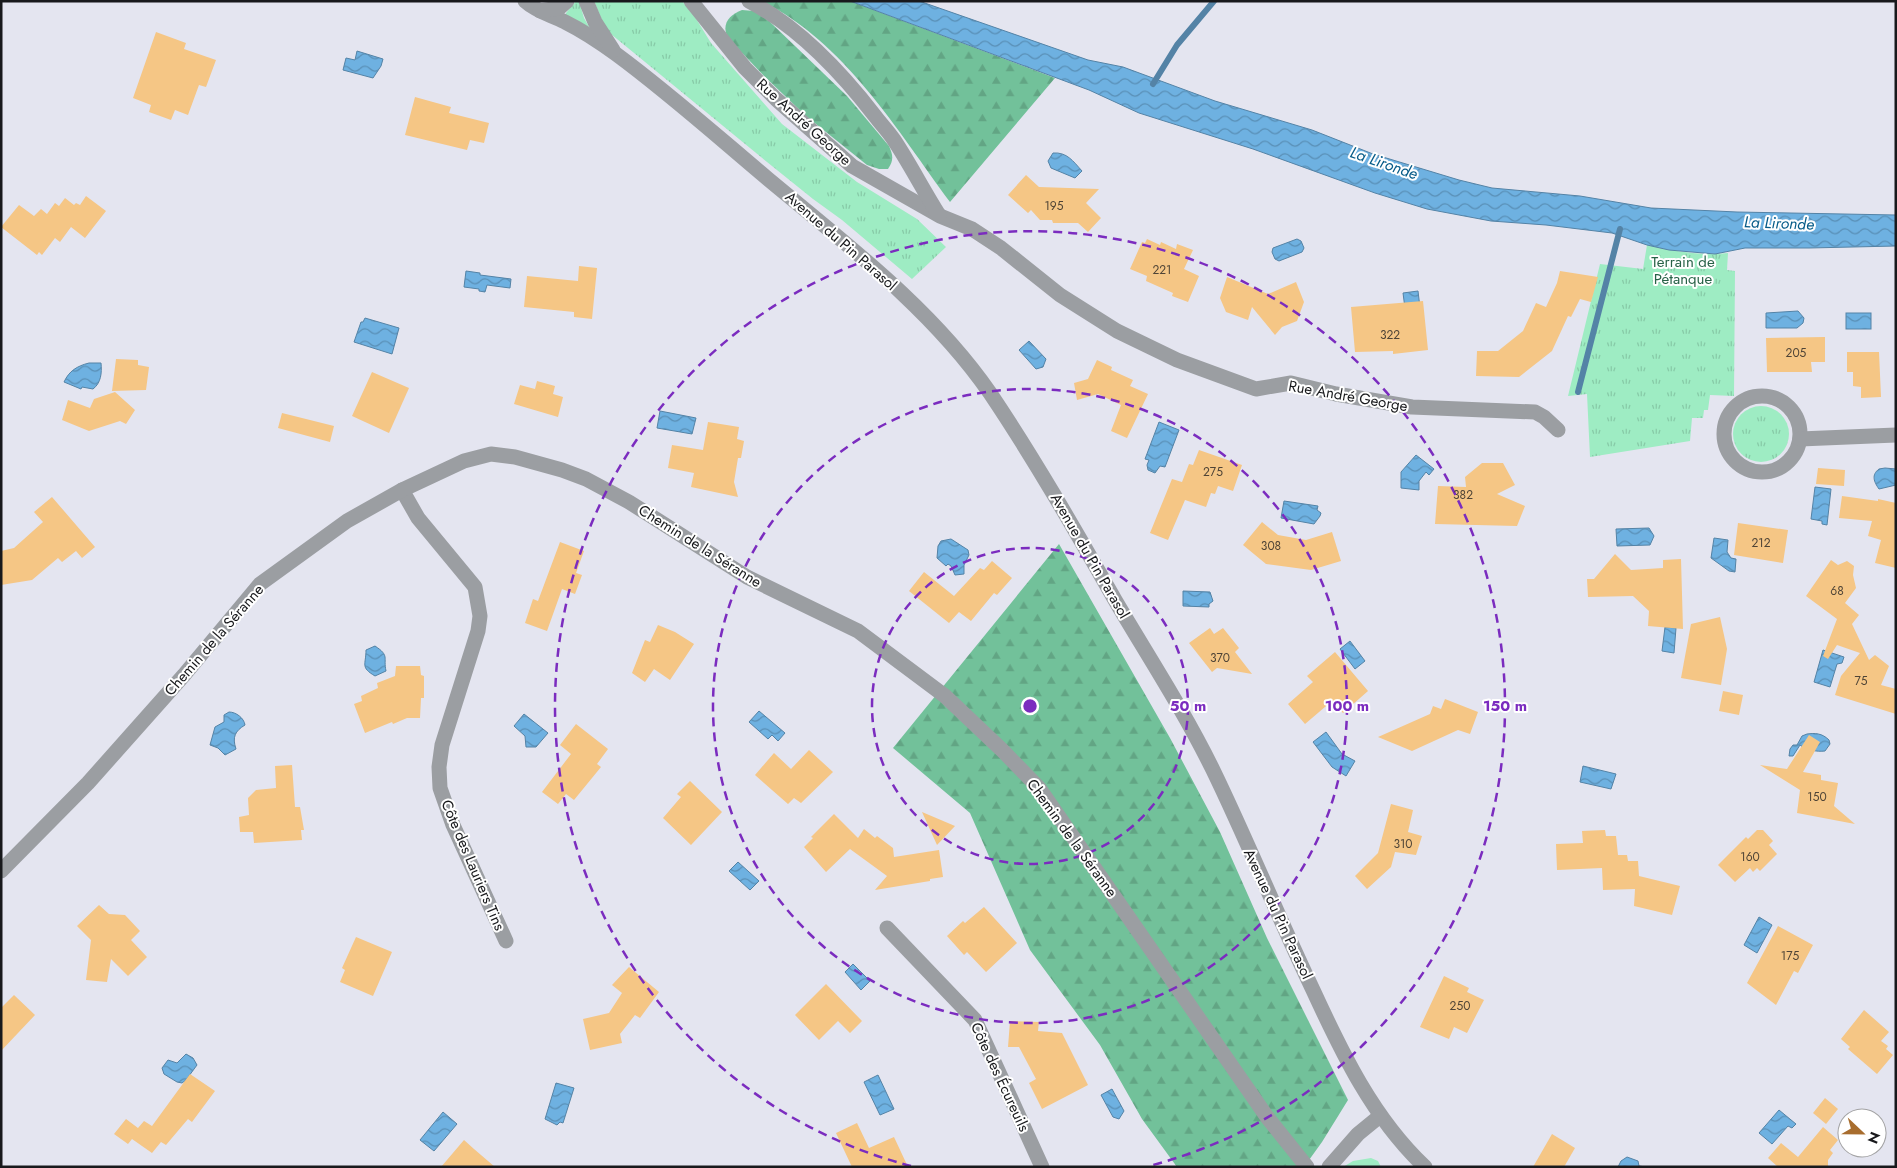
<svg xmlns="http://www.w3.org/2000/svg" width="1897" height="1168" font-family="Jost,sans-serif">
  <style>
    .grass { fill: url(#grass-tufts) }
    .forest { fill: url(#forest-firs) }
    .water { fill: url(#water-waves); stroke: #5483a6 }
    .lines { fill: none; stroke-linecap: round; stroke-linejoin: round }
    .stream { stroke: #5483a6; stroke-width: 6 }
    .building { fill: #f5c685 }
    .minor { stroke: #9b9ea2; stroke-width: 15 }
    .ring { fill: none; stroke: #7b2cbf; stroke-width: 2.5; stroke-dasharray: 9 6 }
    .labels { text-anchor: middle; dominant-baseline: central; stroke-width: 4; stroke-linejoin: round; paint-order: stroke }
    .number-label { font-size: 12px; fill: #4f4436 }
    .street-label { font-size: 15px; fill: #18191c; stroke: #fff }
    .park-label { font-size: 15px; fill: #276247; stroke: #fff }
    .water-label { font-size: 16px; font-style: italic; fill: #065b88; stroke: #fff }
    .centre { fill: #7b2cbf; stroke: #fff; stroke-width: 2.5 }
    .ring-label { font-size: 15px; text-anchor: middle; font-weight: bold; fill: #7b2cbf; stroke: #fff; stroke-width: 4; stroke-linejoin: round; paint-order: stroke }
  </style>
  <defs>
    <pattern id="grass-tufts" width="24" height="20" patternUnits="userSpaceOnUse" patternTransform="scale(1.25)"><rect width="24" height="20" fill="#9eecc3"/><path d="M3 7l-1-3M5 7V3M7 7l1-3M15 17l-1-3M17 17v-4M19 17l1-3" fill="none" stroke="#87caa7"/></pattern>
    <pattern id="forest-firs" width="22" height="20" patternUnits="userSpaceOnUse" patternTransform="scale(1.25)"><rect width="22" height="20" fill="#72c19a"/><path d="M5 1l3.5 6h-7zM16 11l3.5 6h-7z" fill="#62a584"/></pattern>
    <pattern id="water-waves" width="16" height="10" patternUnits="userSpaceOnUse" patternTransform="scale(1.25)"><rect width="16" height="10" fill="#6eb1e1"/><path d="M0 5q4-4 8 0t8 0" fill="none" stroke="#598fb6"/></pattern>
  </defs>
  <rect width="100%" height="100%" fill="#e4e5f0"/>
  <g class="grass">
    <path d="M 576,1 L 579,1 L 584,18 L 592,32 L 566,15 L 566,13 Z"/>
    <path d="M 594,1 L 682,1 L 695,17 L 711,43 L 782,124 L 857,182 L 917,219 L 946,247 L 912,279 L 842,220 L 813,199 L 767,162 L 606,30 Z"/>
    <path d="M 1647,245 C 1673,251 1701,256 1728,253 L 1727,270 L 1735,271 L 1734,396 L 1710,395 L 1708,410 L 1704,410 L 1703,418 L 1692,418 L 1690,441 L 1590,457 L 1587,394 L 1568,396 L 1600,264 L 1643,269 Z"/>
    <circle cx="1761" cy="434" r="28"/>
    <path d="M 1371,1158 L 1378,1161 L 1381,1167 L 1343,1167 L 1353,1161 Z"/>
  </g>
  <g class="forest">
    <path d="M 761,1 L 850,1 L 1055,78 L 950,202 C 898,131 843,40 761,1 Z"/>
    <path d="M 742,10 L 754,11 L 769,21 L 847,96 L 889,146 C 893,155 894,160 888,169 L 879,169 L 867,165 L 806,116 L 765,77 L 728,38 C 721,24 729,15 742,10 Z"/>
    <path d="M 1059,544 L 1170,738 L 1220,832 L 1267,938 L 1348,1100 L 1322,1142 L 1304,1167 L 1177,1167 L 1142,1119 L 1100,1045 L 1030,950 L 970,813 L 893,748 Z"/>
  </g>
  <g class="water">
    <path d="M 850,1 L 919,1 L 1088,60 L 1123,67 L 1215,101 L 1312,130 L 1373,154 L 1459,180 L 1492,188 L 1580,196 L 1651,208 L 1737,212 L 1896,215 L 1896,246 L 1809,248 L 1745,248 L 1715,254 L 1669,250 L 1647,245 L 1612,233 L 1546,225 L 1491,221 L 1427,209 L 1375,193 L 1253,149 L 1139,113 L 1089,90 Z"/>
    <path d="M 357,51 L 383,59 L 381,66 L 373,78 L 343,70 L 346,58 L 355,60 Z"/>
    <path d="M 1053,153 C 1067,152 1073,161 1082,171 L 1075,178 L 1051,168 L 1048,161 Z"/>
    <path d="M 1297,239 L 1301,241 L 1304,248 L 1302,252 L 1279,261 L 1275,259 L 1272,252 L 1273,248 Z"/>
    <path d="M 466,271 L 480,273 L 480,275 L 511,279 L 510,288 L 487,285 L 485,292 L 479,291 L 479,289 L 464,287 Z"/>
    <path d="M 1418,291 L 1421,316 L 1406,316 L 1403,293 Z"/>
    <path d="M 1798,311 L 1804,318 L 1803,323 L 1797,328 L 1766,328 L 1766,313 Z"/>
    <rect x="1846" y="313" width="25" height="16"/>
    <path d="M 365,318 L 399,328 L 392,354 L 354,342 L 361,322 L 363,322 Z"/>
    <path d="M 1029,341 L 1046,359 L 1043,367 L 1036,369 L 1019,350 Z"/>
    <path d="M 89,363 L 101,363 C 102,373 101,383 93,389 L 82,387 L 81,389 L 64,382 C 69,371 77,366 89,363 Z"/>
    <path d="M 660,411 L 696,418 L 692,434 L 657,428 Z"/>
    <path d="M 1159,422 L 1179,430 L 1165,467 L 1160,466 L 1155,473 L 1148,470 L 1147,465 L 1149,460 L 1145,459 Z"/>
    <path d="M 1416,455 L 1434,469 L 1429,475 L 1426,472 L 1419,481 L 1419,490 L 1401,488 L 1401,472 Z"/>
    <path d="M 1885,468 L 1896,469 L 1896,485 L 1879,489 C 1874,482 1871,475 1879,469 Z"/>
    <path d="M 1815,487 L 1831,489 L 1827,525 L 1822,524 L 1822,521 L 1811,519 Z"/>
    <path d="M 1284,501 L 1318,506 L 1317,510 L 1321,513 L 1320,516 L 1314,524 L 1281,518 Z"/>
    <path d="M 1649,528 L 1654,536 L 1650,545 L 1617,546 L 1616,529 Z"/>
    <path d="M 1714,538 L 1728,540 L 1727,552 L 1731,558 L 1736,559 L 1735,572 L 1729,571 L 1711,558 Z"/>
    <path d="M 951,539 L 968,550 L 969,555 L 964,565 L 964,574 L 955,575 L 951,566 L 948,564 L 946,566 L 937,558 L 938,546 L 941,541 Z"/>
    <path d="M 1183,591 L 1210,592 L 1213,601 L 1209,604 L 1209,607 L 1183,606 Z"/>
    <path d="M 1665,627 L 1676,628 L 1674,653 L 1662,651 Z"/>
    <path d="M 1350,641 L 1365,661 L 1355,669 L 1340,649 Z"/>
    <path d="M 375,646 C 390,656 383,657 386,671 L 375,676 C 360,667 366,665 366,650 Z"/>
    <path d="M 1823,650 L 1844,657 L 1842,663 L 1837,664 L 1830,687 L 1814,682 Z"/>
    <path d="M 759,711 L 785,733 L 778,741 L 772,735 L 768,739 L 749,722 Z"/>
    <path d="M 229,712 C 236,712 244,718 245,725 C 235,731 232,737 236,749 L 225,755 L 218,748 L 210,745 L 215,727 L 224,722 L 224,715 Z"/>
    <path d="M 524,714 L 548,733 L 536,747 L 526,747 L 525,736 L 514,726 Z"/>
    <path d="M 1326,732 L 1342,754 L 1355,761 L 1346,776 L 1332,767 L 1313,742 Z"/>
    <path d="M 1807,734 C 1815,733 1822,733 1829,740 L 1830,744 L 1825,751 C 1817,752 1806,750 1800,745 L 1793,756 L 1789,756 L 1790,749 L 1793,745 L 1797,745 L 1802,736 Z"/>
    <path d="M 1583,766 L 1616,774 L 1611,789 L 1580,782 Z"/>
    <path d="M 738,862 L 759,881 L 750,890 L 729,871 Z"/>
    <path d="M 1759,917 L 1772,925 L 1757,953 L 1744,945 Z"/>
    <path d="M 853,964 L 870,981 L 861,990 L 845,972 Z"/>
    <path d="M 186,1054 L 193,1058 L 197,1065 L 186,1080 L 182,1083 L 177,1082 L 164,1074 L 162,1068 L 168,1060 L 177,1063 Z"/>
    <path d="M 878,1075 L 894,1109 L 880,1115 L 864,1082 Z"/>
    <path d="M 556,1083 L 574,1088 L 563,1123 L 560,1122 L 557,1125 L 545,1119 Z"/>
    <path d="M 1112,1089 L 1124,1111 L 1119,1119 L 1113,1117 L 1101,1095 Z"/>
    <path d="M 1779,1110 L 1796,1124 L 1792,1128 L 1788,1126 L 1772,1144 L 1759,1133 Z"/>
    <path d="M 443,1112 L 457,1124 L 434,1151 L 420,1140 Z"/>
    <path d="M 1627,1157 L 1638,1161 L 1639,1166 L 1646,1167 L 1618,1167 L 1621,1161 Z"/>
  </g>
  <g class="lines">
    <g class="stream">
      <path d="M 1153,84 L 1177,45 L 1214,1"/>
      <path d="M 1578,392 L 1620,229"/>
    </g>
  </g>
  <g class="building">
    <path d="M 156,32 L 186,43 L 184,49 L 216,60 L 206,87 L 199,85 L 188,115 L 175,110 L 171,120 L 149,112 L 151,105 L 133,98 Z"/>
    <path d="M 415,97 L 451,107 L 449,113 L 489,123 L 484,143 L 470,140 L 467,150 L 405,135 Z"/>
    <path d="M 1026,175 L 1039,187 L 1099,189 L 1086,203 L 1101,218 L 1088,232 L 1078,223 L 1053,223 L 1052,220 L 1040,220 L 1031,210 L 1028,213 L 1008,195 Z"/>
    <path d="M 86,196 L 106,211 L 85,238 L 71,227 L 60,242 L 55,238 L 42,255 L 39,252 L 37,255 L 1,227 L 19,205 L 34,216 L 41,209 L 47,214 L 55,203 L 59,206 L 65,198 L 74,205 L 76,203 L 80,205 Z"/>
    <path d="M 1147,239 L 1160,245 L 1161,242 L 1176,249 L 1177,244 L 1193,250 L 1184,269 L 1199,276 L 1188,302 L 1172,296 L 1173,293 L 1146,281 L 1147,276 L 1130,269 L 1142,242 L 1145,243 Z"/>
    <path d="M 579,266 L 597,268 L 592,319 L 574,317 L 574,312 L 524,307 L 527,276 L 578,281 Z"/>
    <path d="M 1560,271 L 1598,277 L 1591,302 L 1580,299 L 1571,317 L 1568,316 L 1552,351 L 1519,377 L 1476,376 L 1477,351 L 1498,351 L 1523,331 L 1536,303 L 1546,307 L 1557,283 Z"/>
    <path d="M 1227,277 L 1268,294 L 1296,282 L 1304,302 L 1297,321 L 1282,327 L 1275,335 L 1252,307 L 1248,320 L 1226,312 L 1220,298 Z"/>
    <path d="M 1423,301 L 1428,350 L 1393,354 L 1393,351 L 1355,352 L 1351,307 Z"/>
    <path d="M 1825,337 L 1825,362 L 1811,362 L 1812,372 L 1767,372 L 1766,338 Z"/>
    <path d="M 1847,352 L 1879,352 L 1881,397 L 1861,398 L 1861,387 L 1853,386 L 1853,372 L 1847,372 Z"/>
    <path d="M 116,359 L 138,360 L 138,365 L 149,367 L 146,390 L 112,391 Z"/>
    <path d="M 1097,360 L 1112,367 L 1111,370 L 1133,380 L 1130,386 L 1148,394 L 1127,438 L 1111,431 L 1121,405 L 1098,394 L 1077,400 L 1074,383 L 1088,379 Z"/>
    <path d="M 372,372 L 409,388 L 389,433 L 352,416 Z"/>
    <path d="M 537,381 L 555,386 L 553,394 L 563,397 L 558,417 L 514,404 L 520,385 L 535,389 Z"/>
    <path d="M 115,392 L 135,410 L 126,424 L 120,421 L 89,431 L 62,420 L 68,400 L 90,408 L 94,399 Z"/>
    <path d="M 282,413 L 334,426 L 330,442 L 278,428 Z"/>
    <path d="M 708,422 L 739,427 L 737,439 L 744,441 L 741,458 L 738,458 L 734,482 L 738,497 L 691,487 L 694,473 L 668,468 L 672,445 L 703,450 Z"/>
    <path d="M 1199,450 L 1242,465 L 1233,491 L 1218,486 L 1215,494 L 1211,493 L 1206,507 L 1185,500 L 1168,540 L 1150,533 L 1172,479 L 1182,482 L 1189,464 L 1193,465 Z"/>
    <path d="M 1482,463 L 1503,463 L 1515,485 L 1497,494 L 1525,506 L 1517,526 L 1435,524 L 1438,486 L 1466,487 L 1465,477 Z"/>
    <path d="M 1818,468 L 1845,470 L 1844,486 L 1816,484 Z"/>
    <path d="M 1842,496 L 1878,501 L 1878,499 L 1896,503 L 1896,568 L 1875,563 L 1881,540 L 1868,536 L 1872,521 L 1839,518 Z"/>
    <path d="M 52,497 L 95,547 L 82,558 L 76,551 L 62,562 L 58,558 L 32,580 L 1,585 L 1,551 L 14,548 L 43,522 L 34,512 Z"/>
    <path d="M 1262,522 L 1278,535 L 1306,540 L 1332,532 L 1341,561 L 1311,570 L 1266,564 L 1243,545 Z"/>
    <path d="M 1738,523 L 1788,530 L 1783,563 L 1734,555 Z"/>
    <path d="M 560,542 L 584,551 L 576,573 L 582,575 L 575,594 L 562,589 L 547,631 L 525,623 L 533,599 L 538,601 Z"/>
    <path d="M 1615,554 L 1631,570 L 1663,568 L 1663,560 L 1681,559 L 1683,629 L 1648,626 L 1649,611 L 1633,596 L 1588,597 L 1587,579 L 1594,579 Z"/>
    <path d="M 1831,560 L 1838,565 L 1847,561 L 1854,566 L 1853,575 L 1856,588 L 1845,603 L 1859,615 L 1852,624 L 1869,660 L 1875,655 L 1889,666 L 1881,685 L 1896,689 L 1896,714 L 1835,695 L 1841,676 L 1860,653 L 1837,645 L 1828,659 L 1823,656 L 1837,619 L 1806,596 Z"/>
    <path d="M 992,561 L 1012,578 L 997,595 L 994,593 L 971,621 L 959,612 L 949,623 L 909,591 L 924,572 L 954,596 L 980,568 L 984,570 Z"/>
    <path d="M 1720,617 L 1727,649 L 1721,685 L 1681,678 L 1691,624 Z"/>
    <path d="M 658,625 L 675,632 L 694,644 L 670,680 L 654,669 L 645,682 L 632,673 L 645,640 L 650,642 Z"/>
    <path d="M 1210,628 L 1214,634 L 1223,628 L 1239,648 L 1235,652 L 1252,674 L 1217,668 L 1212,672 L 1189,643 Z"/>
    <path d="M 1335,652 L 1368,691 L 1343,713 L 1332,701 L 1305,724 L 1288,704 L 1313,682 L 1307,676 Z"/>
    <path d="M 396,666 L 420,666 L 421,675 L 424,676 L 424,698 L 421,698 L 420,718 L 407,718 L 393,724 L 392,722 L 365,733 L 354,704 L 362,701 L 361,696 L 378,688 L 377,683 L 395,676 Z"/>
    <path d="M 1723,691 L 1743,695 L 1739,715 L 1719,711 Z"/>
    <path d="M 1445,699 L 1478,712 L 1470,734 L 1458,730 L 1412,751 L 1378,737 L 1430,714 L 1433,706 L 1441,709 Z"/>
    <path d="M 576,724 L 608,749 L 597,764 L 601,767 L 574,800 L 566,794 L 558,804 L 542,792 L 571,754 L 560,745 Z"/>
    <path d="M 1809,735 L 1820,742 L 1803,772 L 1821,775 L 1821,780 L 1838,783 L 1834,806 L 1855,824 L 1797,813 L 1800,790 L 1760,765 L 1787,769 Z"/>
    <path d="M 809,750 L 833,772 L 801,803 L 794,798 L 788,804 L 755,775 L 774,753 L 791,769 Z"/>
    <path d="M 292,765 L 295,807 L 300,807 L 304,830 L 301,830 L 302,840 L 254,843 L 253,832 L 240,832 L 239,817 L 249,815 L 248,798 L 256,790 L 276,788 L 275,766 Z"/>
    <path d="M 690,781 L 722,812 L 691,845 L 663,818 L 681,797 L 677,794 Z"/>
    <path d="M 1391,804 L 1413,810 L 1408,832 L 1422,836 L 1416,855 L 1395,852 L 1391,867 L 1367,889 L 1355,876 L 1378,853 Z"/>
    <path d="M 922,812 L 955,826 L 937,845 Z"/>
    <path d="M 834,814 L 858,838 L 864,829 L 875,838 L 877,836 L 893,848 L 894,857 L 939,850 L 943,877 L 930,879 L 930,881 L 875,890 L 887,876 L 850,849 L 826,872 L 804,847 L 813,838 L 811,837 Z"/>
    <path d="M 1605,830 L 1606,836 L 1616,836 L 1618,855 L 1627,855 L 1628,861 L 1638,861 L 1639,876 L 1680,886 L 1672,915 L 1634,906 L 1635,889 L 1603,890 L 1602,868 L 1557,870 L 1556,844 L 1583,843 L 1582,831 Z"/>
    <path d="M 1757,830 L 1763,830 L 1773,841 L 1769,845 L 1777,854 L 1760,871 L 1757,868 L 1753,872 L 1750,868 L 1735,882 L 1718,865 L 1746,837 L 1748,839 Z"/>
    <path d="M 99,905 L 109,914 L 125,915 L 140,931 L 131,940 L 147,957 L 128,976 L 111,959 L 107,982 L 86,980 L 91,940 L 77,926 Z"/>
    <path d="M 984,907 L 1017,943 L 986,972 L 967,952 L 964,955 L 947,936 L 963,921 L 965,923 Z"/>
    <path d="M 1778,926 L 1813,945 L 1798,973 L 1794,971 L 1776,1005 L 1747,983 Z"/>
    <path d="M 356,937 L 392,952 L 373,996 L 340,982 L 345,970 L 342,968 Z"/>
    <path d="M 629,967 L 659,992 L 640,1018 L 635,1015 L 620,1034 L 622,1043 L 590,1050 L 583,1019 L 609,1013 L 622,993 L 612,985 Z"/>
    <path d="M 1444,976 L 1469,988 L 1467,992 L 1484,1000 L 1467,1033 L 1454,1027 L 1449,1039 L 1420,1027 Z"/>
    <path d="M 826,984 L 862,1021 L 850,1033 L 838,1021 L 819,1040 L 795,1015 Z"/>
    <path d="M 14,995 L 35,1015 L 1,1051 L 1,1008 Z"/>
    <path d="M 1864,1010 L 1889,1032 L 1881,1041 L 1888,1046 L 1886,1049 L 1893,1055 L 1877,1074 L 1848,1049 L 1850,1047 L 1841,1039 Z"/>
    <path d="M 1010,1021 L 1039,1022 L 1038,1031 L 1062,1033 L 1088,1085 L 1042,1109 L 1029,1083 L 1036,1079 L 1019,1047 L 1008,1047 Z"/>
    <path d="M 190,1074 L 215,1091 L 192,1122 L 188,1119 L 166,1145 L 161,1142 L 152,1153 L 132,1139 L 128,1144 L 114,1134 L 126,1119 L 138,1128 L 144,1121 L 152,1126 Z"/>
    <path d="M 1825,1098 L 1838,1109 L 1826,1124 L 1813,1113 Z"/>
    <path d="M 857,1123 L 869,1148 L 894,1137 L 908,1167 L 852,1167 L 836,1133 Z"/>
    <path d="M 1823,1127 L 1838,1140 L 1830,1150 L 1833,1153 L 1828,1160 L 1828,1167 L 1778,1167 L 1768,1158 L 1781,1143 L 1798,1157 Z"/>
    <path d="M 1552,1134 L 1575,1148 L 1564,1167 L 1533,1167 Z"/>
    <path d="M 464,1140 L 474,1149 L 495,1167 L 441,1167 Z"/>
  </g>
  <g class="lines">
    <g class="minor">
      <path d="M 525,1 C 537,12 552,15 565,22 C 583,31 601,43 616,54 C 669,93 718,137 768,179 C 846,244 932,309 990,393 C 1035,460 1075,530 1115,600 C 1148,656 1184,711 1213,770 C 1248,842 1278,917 1313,990 C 1342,1053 1373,1118 1425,1167"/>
      <path d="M 586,1 L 595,22 L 613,50"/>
      <path d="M 691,1 L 745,68 L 776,99 L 852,166 L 940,216 L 972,229 L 1001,248 L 1060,295 L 1117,331 L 1177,360 L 1256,389 L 1291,383 L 1336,394 L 1412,407 L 1535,412 L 1544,417 L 1558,430"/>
      <path d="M 749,1 C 799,27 841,72 875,116 C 881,124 888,131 894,140 C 910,164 923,190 939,215"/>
      <path d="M 540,11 L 559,8 L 567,1"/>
      <circle cx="1762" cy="434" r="38"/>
      <path d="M 1800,439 L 1896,435"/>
      <path d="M 402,490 L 418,518 L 475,587 L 480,616 L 478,631 L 442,745 L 439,767 L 440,788 L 453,825 L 506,941"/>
      <path d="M 1,871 L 88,783 L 184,675 L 260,584 L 347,521 L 402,490 L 464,461 L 491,454 L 515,457 L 562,470 L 586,479 L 629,502 L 747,577 L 858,631 L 945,696 L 1002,750 L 1039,788 L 1267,1117 L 1307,1167"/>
      <path d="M 887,928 L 975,1020 L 1042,1167"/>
      <path d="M 1329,1167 L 1358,1134 L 1380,1116"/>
    </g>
  </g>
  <g class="ring">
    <circle cx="1030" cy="706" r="158"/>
    <circle cx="1030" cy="706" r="317"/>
    <path d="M911 1166A475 475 0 1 1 1149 1166"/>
  </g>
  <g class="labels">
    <g class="number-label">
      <text x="1054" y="206">195</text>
      <text x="1162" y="270">221</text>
      <text x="1390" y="335">322</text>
      <text x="1796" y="353">205</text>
      <text x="1213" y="472">275</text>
      <text x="1463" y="495">382</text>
      <text x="1761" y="543">212</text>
      <text x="1271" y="546">308</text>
      <text x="1837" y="591">68</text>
      <text x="1220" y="658">370</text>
      <text x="1861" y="681">75</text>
      <text x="1817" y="797">150</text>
      <text x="1403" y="844">310</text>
      <text x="1750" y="857">160</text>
      <text x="1790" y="956">175</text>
      <text x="1460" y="1006">250</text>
    </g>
    <g class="street-label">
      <text transform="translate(804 122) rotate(42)">Rue André George</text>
      <text transform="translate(841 241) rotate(41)">Avenue du Pin Parasol</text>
      <text transform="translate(1348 396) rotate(10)">Rue André George</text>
      <text transform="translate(700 546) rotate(32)">Chemin de la Séranne</text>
      <text transform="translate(1090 556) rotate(60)">Avenue du Pin Parasol</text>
      <text transform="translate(214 640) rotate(-49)">Chemin de la Séranne</text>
      <text transform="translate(1072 838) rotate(54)">Chemin de la Séranne</text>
      <text transform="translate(473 865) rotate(67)">Côte des Lauriers Tins</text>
      <text transform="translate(1278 914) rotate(65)">Avenue du Pin Parasol</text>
      <text transform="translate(1000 1077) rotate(65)">Côte des Écureuils</text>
    </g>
    <g class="park-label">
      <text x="1683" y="262">Terrain de<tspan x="1683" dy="17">Pétanque</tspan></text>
    </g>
    <g class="water-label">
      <text transform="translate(1384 163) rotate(19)">La Lironde</text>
      <text transform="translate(1779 223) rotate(2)">La Lironde</text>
    </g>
  </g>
  <circle cx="1030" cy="706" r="8" class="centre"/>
  <g class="ring-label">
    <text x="1188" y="711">50 m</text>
    <text x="1347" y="711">100 m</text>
    <text x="1505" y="711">150 m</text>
  </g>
  <rect width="1897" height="1168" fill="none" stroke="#18191c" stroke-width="5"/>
  <g transform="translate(1862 1133) rotate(112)"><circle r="24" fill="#ffffff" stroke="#a3a3a4"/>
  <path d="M0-4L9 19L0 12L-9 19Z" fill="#a86d2e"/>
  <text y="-8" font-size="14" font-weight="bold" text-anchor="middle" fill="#18191c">N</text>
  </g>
</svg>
